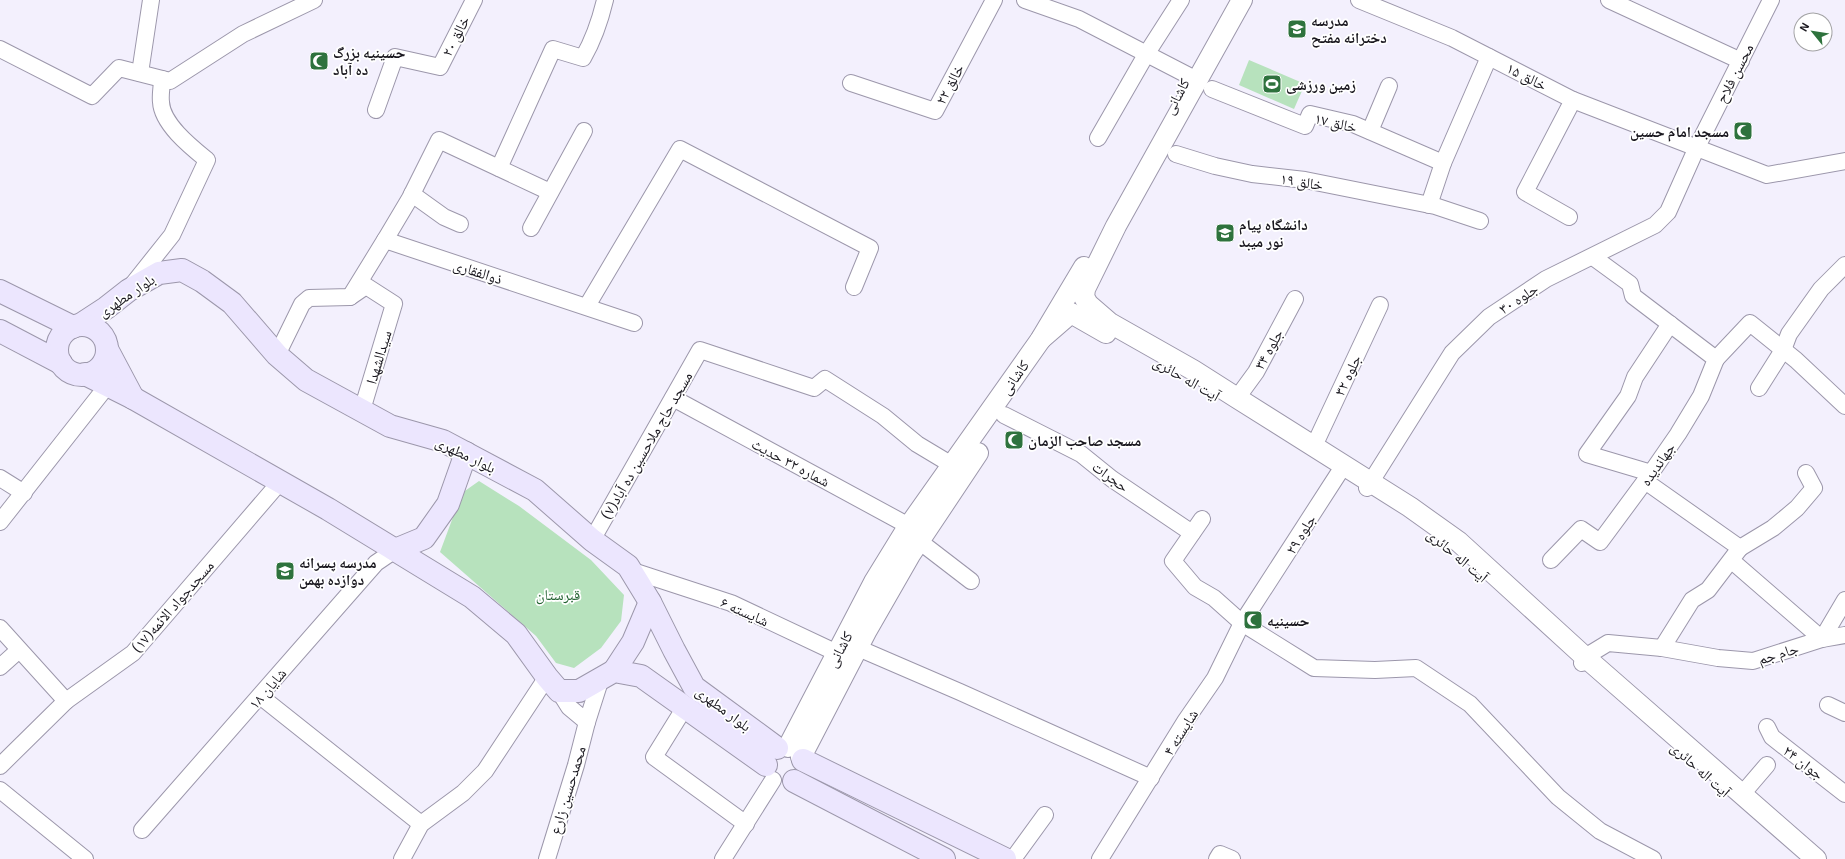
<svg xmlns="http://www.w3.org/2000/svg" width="1845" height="859" font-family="'Exo 2','Noto Naskh Arabic',sans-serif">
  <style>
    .green { fill: #b7e2bd }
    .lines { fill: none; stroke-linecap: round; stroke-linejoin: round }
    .minor-casing { stroke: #9c97ab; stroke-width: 18 }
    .tertiary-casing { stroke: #9c97ab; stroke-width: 22 }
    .secondary-casing { stroke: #9c97ab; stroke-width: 24 }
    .minor { stroke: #fff; stroke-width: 16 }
    .tertiary { stroke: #fff; stroke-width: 20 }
    .secondary { stroke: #ece6fe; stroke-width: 22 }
    .labels { text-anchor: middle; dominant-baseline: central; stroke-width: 3.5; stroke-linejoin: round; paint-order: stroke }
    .poi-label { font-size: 15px; font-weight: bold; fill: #1a181f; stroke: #fff; text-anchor: start }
    .street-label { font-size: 15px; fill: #1a181f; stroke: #fff }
    .park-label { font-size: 15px; fill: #216130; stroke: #fff }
  </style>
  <rect width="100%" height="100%" fill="#f3f0fd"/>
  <g class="green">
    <path d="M 1249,60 L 1305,84 L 1294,109 L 1239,85 Z"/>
    <path d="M 479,481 L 519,506 L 591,560 L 624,595 L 621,621 L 601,648 L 574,668 L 556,663 L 536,636 L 440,552 L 462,493 Z"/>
  </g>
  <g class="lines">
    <defs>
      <g id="minor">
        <path d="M 1025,0 L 1079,19 L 1197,80"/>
        <path d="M 1359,0 L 1452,38 L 1573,100 L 1767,175 L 1845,161"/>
        <path d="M 1609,0 L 1741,61"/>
        <path d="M 0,49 L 92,96 L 119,68 L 170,81 L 243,34 L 314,0"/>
        <path d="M 140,73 L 151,0"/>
        <path d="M 851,83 L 935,111 L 994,0"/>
        <path d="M 1212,89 L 1305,126 L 1310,114 L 1353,124 L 1443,163"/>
        <path d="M 376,110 L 395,57 L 440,67 L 474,0"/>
        <path d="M 1370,131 L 1389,86"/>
        <path d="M 1098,138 L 1147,53 L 1181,0"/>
        <path d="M 1176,154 L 1215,166 L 1252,174 L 1305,180 L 1435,206 L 1480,221"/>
        <path d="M 499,168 L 553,49 L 583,58 C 594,39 600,21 605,0"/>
        <path d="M 412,194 L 444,217 L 460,224"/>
        <path d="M 1429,205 L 1443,163 L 1489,57"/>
        <path d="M 1569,217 L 1525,192 L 1573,100"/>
        <path d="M 531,228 L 584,131"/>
        <path d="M 385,240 L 410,198 L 439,140 L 550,192"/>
        <path d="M 133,284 L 172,235 L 207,160 C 191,147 162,124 161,102 C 160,94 162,87 162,79"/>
        <path d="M 350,297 L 385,240 L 634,323"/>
        <path d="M 587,306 L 680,149 L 870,248 L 854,287"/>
        <path d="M 277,355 L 302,304 L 309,298 L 350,297 L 366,286 L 394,304 L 362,410"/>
        <path d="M 1716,359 L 1750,323 L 1796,360 L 1845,406"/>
        <path d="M 1759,388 L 1783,350 L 1789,334 L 1821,289 L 1845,265"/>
        <path d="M 673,398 L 909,526"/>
        <path d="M 1237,398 L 1256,372 L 1295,299"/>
        <path d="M 1004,415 L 1081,454 L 1112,479 L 1192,533"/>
        <path d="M 1314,446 L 1380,305"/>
        <path d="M 1651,473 L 1587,454 L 1628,396 L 1635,377 L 1670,324"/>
        <path d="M 0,478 L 24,493"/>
        <path d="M 1645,481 L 1740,548 L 1708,590 L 1692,600 L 1662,648"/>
        <path d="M 1367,488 L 1452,353 L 1489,317 L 1546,279 L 1655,225 L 1668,212 L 1697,147 L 1771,0"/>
        <path d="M 1202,519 L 1173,561 L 1195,587 L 1214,598 L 1242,623 L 1314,668 L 1375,670 L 1416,668 L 1470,704 L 1558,797 L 1600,831 L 1653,859"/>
        <path d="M 0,522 L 107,386"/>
        <path d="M 592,540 L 700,350 L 814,388 L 825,379 L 883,416 L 917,444 L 952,465"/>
        <path d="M 919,541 L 971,581"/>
        <path d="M 1740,548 L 1773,528 L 1797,508 L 1814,488 L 1806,473"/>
        <path d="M 1551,560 L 1581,529 L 1600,542 L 1651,473 L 1678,434 L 1701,396 L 1716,359 L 1633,296 L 1630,284 L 1593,257"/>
        <path d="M 1732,561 L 1822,639 L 1845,600"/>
        <path d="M 630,570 L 731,603 L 837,653 L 858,648 L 960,692 L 1151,778"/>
        <path d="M 0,628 L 66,701"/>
        <path d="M 1582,663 L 1585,657 L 1608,643 L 1662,648 L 1718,658 L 1753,661 L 1822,639 L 1845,635"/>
        <path d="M 0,667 L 19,650"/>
        <path d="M 559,691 L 569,707 L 587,722 L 601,678"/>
        <path d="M 260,696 L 421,824"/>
        <path d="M 1828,705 L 1845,713"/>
        <path d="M 685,707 L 654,757 L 746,824"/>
        <path d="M 1767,727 L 1772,737 L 1845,794"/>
        <path d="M 0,766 L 66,701 L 133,653 L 280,482"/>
        <path d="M 0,790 L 85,859"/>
        <path d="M 1743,793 L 1767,765"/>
        <path d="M 142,830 L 376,563 L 395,550"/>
        <path d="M 402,859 L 421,824 L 463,793 L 485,771 L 547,677"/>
        <path d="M 547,859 L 576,765 L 587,722"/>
        <path d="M 723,859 L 773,780"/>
        <path d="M 1013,859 L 1045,815"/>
        <path d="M 1100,859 L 1186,720 L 1215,678 L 1242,623 L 1344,465"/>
        <path d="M 1217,859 L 1220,854 L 1232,859"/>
      </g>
      <g id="tertiary">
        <path d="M 1242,0 L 1116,226 L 1085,289 L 1084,297 L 1088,304 L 1110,323 L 1193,370 L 1237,398 L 1410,507 L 1459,542 L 1585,657 L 1816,859"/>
        <path d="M 1041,339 L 1071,313 L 1106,333"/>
        <path d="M 788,747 L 874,582 L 906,530 L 1041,339 L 1084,267"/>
        <path d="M 801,757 L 867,630 L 910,555 L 978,453"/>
      </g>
      <g id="secondary">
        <path d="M 0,291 L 73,327"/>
        <path d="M 80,325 L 106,308 L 129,290 L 159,273 L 182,270 L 202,281 L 232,303 L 277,355 L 306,380 L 390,426 L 443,441 L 535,490 L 592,540 L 628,566 L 650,602 L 674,650 L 694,687 L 777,748"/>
        <circle cx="82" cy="350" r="25"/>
        <path d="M 0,331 L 61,363"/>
        <path d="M 107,349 L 133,398"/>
        <path d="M 85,374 L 133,398 L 328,509 L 472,597 L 516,634 L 547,677 L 559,691 L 579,691 L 614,671 L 641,676 L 766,765"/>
        <path d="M 395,550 L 424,538 L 448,504 L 466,453"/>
        <path d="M 614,671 L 633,642 L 650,602"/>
        <path d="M 803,760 L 1005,859"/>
        <path d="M 794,781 L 944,859"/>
      </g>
    </defs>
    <use href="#minor" class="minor-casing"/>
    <use href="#tertiary" class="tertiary-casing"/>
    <use href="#secondary" class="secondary-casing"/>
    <use href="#minor" class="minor"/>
    <use href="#tertiary" class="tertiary"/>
    <use href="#secondary" class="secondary"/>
  </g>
  <defs>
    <symbol id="school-square" viewBox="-11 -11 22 22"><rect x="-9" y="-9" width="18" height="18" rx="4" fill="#2e723d" stroke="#fff"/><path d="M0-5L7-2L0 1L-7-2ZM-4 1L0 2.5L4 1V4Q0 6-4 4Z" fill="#fff"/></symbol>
    <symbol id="mosque-square" viewBox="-11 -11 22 22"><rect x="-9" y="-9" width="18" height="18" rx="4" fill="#2e723d" stroke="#fff"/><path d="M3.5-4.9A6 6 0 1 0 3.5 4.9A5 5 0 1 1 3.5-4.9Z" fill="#fff"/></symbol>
    <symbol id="stadium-square" viewBox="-11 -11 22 22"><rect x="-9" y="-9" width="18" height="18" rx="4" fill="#2e723d" stroke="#fff"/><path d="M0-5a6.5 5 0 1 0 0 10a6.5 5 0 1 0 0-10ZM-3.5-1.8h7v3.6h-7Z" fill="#fff"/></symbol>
    <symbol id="university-square" viewBox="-11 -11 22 22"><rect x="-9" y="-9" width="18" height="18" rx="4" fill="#2e723d" stroke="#fff"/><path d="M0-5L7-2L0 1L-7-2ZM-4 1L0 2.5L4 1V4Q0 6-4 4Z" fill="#fff"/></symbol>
  </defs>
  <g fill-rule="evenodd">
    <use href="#school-square" x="1286" y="18" width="22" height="22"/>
    <use href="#mosque-square" x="308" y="50" width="22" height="22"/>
    <use href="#stadium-square" x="1261" y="73" width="22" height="22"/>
    <use href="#mosque-square" x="1732" y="120" width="22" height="22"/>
    <use href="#university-square" x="1214" y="222" width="22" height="22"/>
    <use href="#mosque-square" x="1003" y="429" width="22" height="22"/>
    <use href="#school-square" x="274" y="560" width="22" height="22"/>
    <use href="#mosque-square" x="1242" y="609" width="22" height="22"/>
  </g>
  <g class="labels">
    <g class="poi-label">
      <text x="1311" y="20">مدرسه<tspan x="1311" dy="17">دخترانه مفتح</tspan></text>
      <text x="333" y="52">حسینیه بزرگ<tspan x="333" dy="17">ده آباد</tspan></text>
      <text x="1286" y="84">زمین ورزشی</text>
      <text x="1729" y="131" text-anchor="end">مسجد امام حسین</text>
      <text x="1239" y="224">دانشگاه پیام<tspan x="1239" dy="17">نور میبد</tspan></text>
      <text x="1028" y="440">مسجد صاحب الزمان</text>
      <text x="299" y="562">مدرسه پسرانه<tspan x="299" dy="17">دوازده بهمن</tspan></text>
      <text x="1267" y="620">حسینیه</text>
    </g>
    <g class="street-label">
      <text transform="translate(455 36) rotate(-63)">خالق ۲۰</text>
      <text transform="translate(1734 73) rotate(-63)">محسن فلاح</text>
      <text transform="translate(1527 76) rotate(27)">خالق ۱۵</text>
      <text transform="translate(949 84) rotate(-62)">خالق ۲۲</text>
      <text transform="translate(1176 96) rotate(-62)">کاشانی</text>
      <text transform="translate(1336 122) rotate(13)">خالق ۱۷</text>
      <text transform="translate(1302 181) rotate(9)">خالق ۱۹</text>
      <text transform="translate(478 271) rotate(18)">ذوالفقاری</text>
      <text transform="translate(126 295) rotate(-34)">بلوار مطهری</text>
      <text transform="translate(1518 298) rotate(-33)">جلوه ۳۰</text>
      <text transform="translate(1268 349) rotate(-61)">جلوه ۳۴</text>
      <text transform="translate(378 357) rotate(-73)">سیدالشهدا</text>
      <text transform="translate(1347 375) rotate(-65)">جلوه ۳۲</text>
      <text transform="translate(1014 377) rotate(-55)">کاشانی</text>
      <text transform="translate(1187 378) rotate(30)">آیت اله حائری</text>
      <text transform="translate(646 445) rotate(-60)">مسجد حاج ملاحسین ده آباد(۷)</text>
      <text transform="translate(466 454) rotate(26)">بلوار مطهری</text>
      <text transform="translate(791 462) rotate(28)">شماره ۳۲ حدیث</text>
      <text transform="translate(1657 464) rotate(-55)">جهاندیده</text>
      <text transform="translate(1111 476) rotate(36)">حجرات</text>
      <text transform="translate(1300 534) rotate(-58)">جلوه ۲۹</text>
      <text transform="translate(1458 555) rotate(40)">آیت اله حائری</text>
      <text transform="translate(172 606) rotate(-49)">مسجدجواد الائمه(۱۷)</text>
      <text transform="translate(745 611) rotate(24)">شایسته ۶</text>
      <text transform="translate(839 649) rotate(-62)">کاشانی</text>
      <text transform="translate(1778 653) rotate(-17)">جام جم</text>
      <text transform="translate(267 688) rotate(-49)">شایان ۱۸</text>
      <text transform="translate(724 708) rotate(37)">بلوار مطهری</text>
      <text transform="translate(1180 732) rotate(-58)">شایسته ۴</text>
      <text transform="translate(1804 762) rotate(37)">جوان ۲۴</text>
      <text transform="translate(1701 769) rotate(42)">آیت اله حائری</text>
      <text transform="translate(567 790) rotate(-73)">محمدحسین زارع</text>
    </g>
    <g class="park-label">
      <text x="558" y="594">قبرستان</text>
    </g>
  </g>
  <g transform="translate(1813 32) rotate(300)"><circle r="19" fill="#ffffff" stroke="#a3a3a5"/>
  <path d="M0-3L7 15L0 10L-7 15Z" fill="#2e723d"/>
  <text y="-6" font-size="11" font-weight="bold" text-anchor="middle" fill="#1a181f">N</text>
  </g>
</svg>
